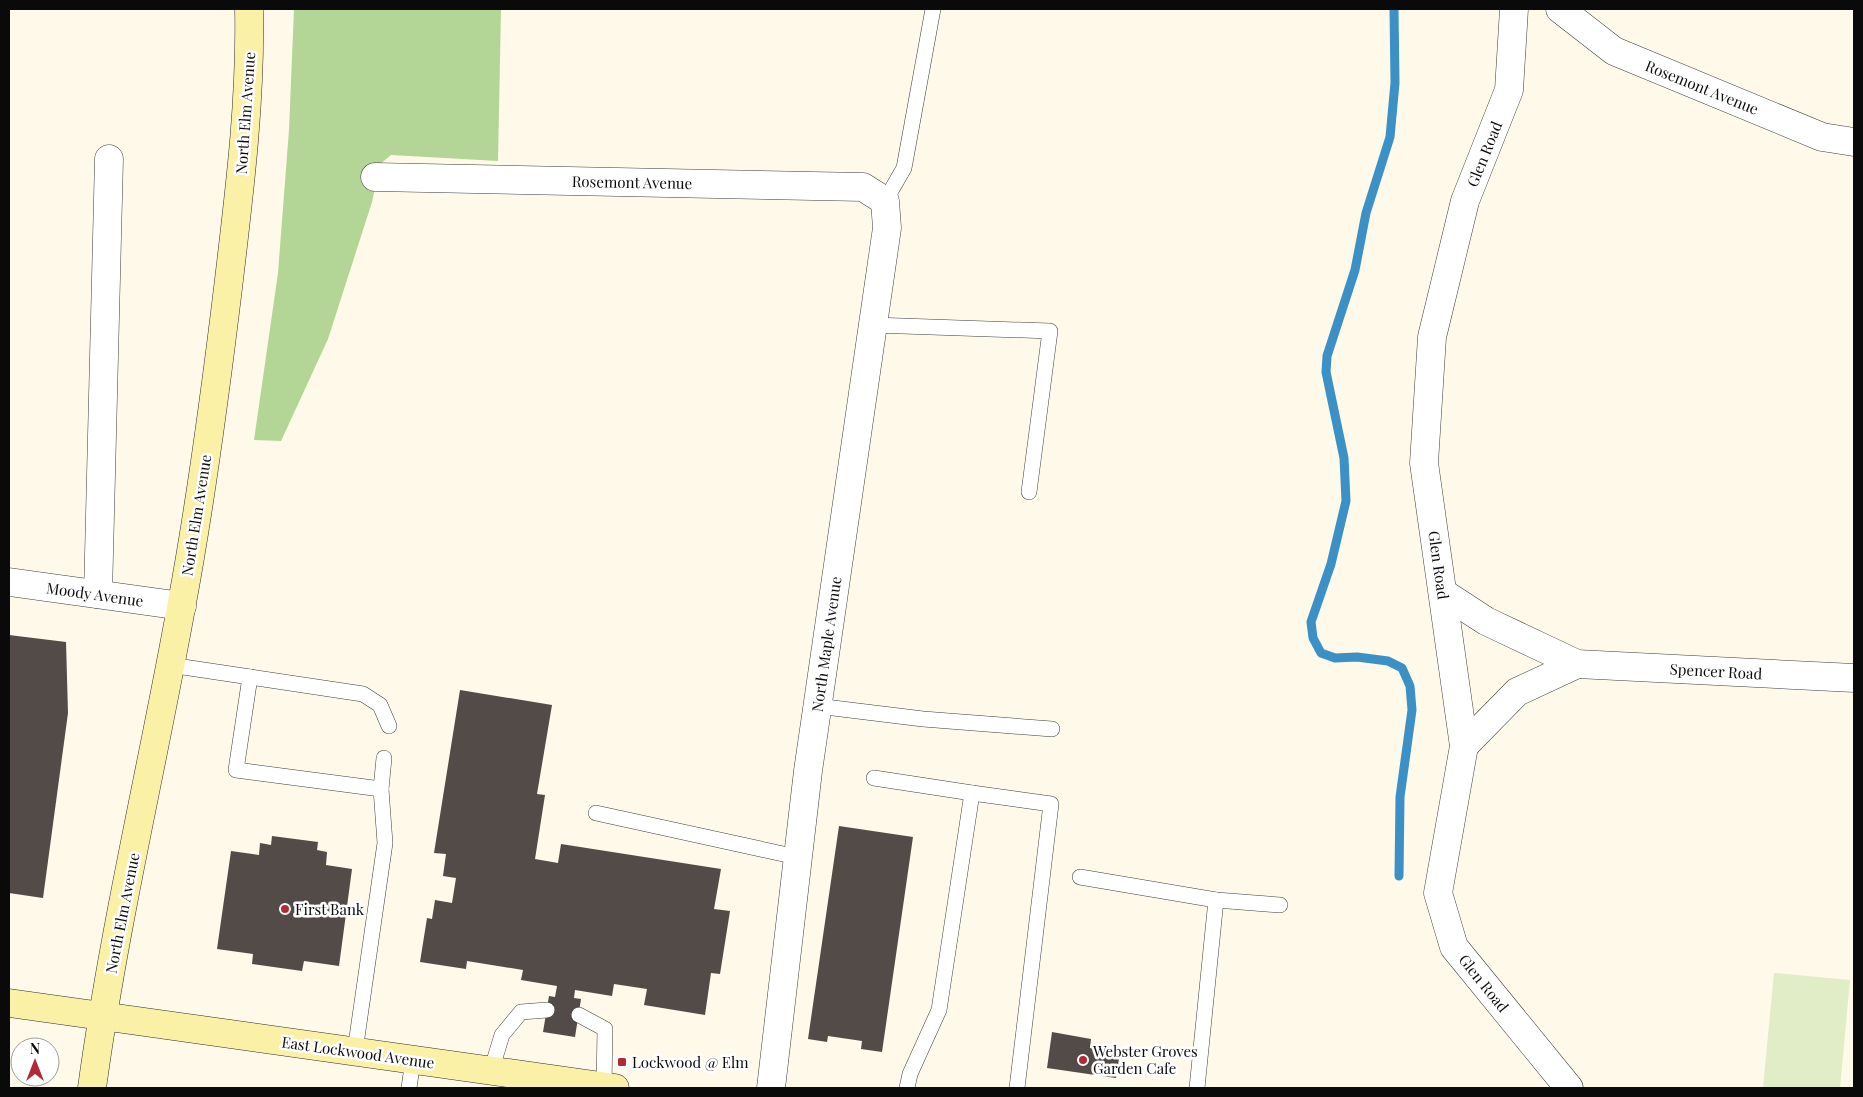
<svg xmlns="http://www.w3.org/2000/svg" width="1863" height="1097" font-family="'Playfair Display',serif">
  <style>
    .forest { fill: #b3d595 }
    .pitch { fill: #e0edc6 }
    .lines { fill: none; stroke-linecap: round; stroke-linejoin: round }
    .stream { stroke: #3b90c5; stroke-width: 9 }
    .building { fill: #524b47 }
    .lane-casing { stroke: #3d3d3d; stroke-width: 16 }
    .street-casing { stroke: #3d3d3d; stroke-width: 29 }
    .secondary-casing { stroke: #2c2c2c; stroke-width: 29 }
    .lane { stroke: #fff; stroke-width: 15 }
    .street { stroke: #fff; stroke-width: 28 }
    .secondary { stroke: #faf0a6; stroke-width: 28 }
    .poi-dot { fill: #b12b34; stroke: #fff; stroke-width: 2 }
    .labels { text-anchor: middle; dominant-baseline: central; stroke-width: 5; stroke-linejoin: round; paint-order: stroke }
    .street-label { font-size: 15px; fill: #0a0a0a; stroke: #fff }
    .poi-label { font-size: 15px; fill: #0a0a0a; stroke: #fff; text-anchor: start }
  </style>
  <rect width="100%" height="100%" fill="#fef9e8"/>
  <path class="forest" d="M 294,9 L 501,9 L 498,161 L 391,155 L 380,164 L 372,202 L 328,339 L 281,441 L 254,440 L 278,273 L 289,130 Z"/>
  <path class="pitch" d="M 1774,973 L 1850,980 L 1840,1088 L 1763,1088 Z"/>
  <g class="lines">
    <path class="stream" d="M 1394,9 L 1395,83 L 1390,137 L 1366,213 L 1355,270 L 1327,356 L 1326,372 L 1344,458 L 1346,501 L 1331,564 L 1311,622 L 1313,638 L 1321,653 L 1335,658 L 1357,657 L 1388,661 L 1402,668 L 1410,686 L 1412,710 L 1400,797 L 1399,876"/>
  </g>
  <g class="building">
    <path d="M 9,635 L 66,642 L 68,713 L 43,898 L 9,893 Z"/>
    <path d="M 460,690 L 552,705 L 537,794 L 545,795 L 535,859 L 558,863 L 561,844 L 721,869 L 714,909 L 730,911 L 720,974 L 711,973 L 705,1015 L 644,1005 L 647,989 L 614,984 L 612,996 L 575,990 L 574,998 L 581,999 L 575,1037 L 543,1032 L 549,996 L 555,997 L 557,986 L 521,980 L 523,970 L 467,961 L 466,969 L 420,962 L 427,918 L 432,919 L 435,900 L 452,903 L 456,878 L 443,876 L 446,854 L 434,853 Z"/>
    <path d="M 839,826 L 913,837 L 882,1052 L 861,1049 L 862,1041 L 828,1036 L 827,1042 L 808,1039 Z"/>
    <path d="M 272,836 L 318,842 L 317,850 L 327,852 L 326,865 L 352,869 L 339,966 L 304,961 L 302,971 L 252,964 L 253,954 L 217,949 L 231,851 L 259,855 L 260,843 L 271,845 Z"/>
    <path d="M 1052,1032 L 1091,1039 L 1090,1048 L 1120,1052 L 1116,1078 L 1047,1068 Z"/>
  </g>
  <g class="lines">
    <defs>
      <g id="lane">
        <path d="M 885,201 L 904,168 L 933,9"/>
        <path d="M 873,325 L 1050,331 L 1029,492"/>
        <path d="M 170,665 L 250,677 L 236,770 L 381,789 L 385,843 L 355,1051"/>
        <path d="M 250,677 L 363,694 L 380,705 L 389,726"/>
        <path d="M 817,706 L 923,719 L 1052,729"/>
        <path d="M 874,778 L 972,793 L 939,1010 L 910,1074 L 907,1088"/>
        <path d="M 381,789 L 384,758"/>
        <path d="M 972,793 L 1051,804 L 1017,1088"/>
        <path d="M 596,813 L 797,857"/>
        <path d="M 1080,877 L 1216,900 L 1280,905"/>
        <path d="M 579,1015 L 605,1029 L 604,1087"/>
        <path d="M 491,1071 L 502,1035 L 521,1012 L 547,1010"/>
        <path d="M 409,1088 L 413,1060"/>
        <path d="M 1197,1088 L 1216,900"/>
      </g>
      <g id="street">
        <path d="M 1514,9 L 1509,90 L 1465,201 L 1432,337 L 1424,463 L 1464,746 L 1438,893 L 1454,947 L 1569,1088"/>
        <path d="M 1560,9 L 1614,51 L 1822,137 L 1854,142"/>
        <path d="M 375,177 L 863,187 L 885,201 L 887,228 L 808,771 L 771,1088"/>
        <path d="M 9,582 L 182,606"/>
        <path d="M 1443,593 L 1486,621 L 1577,664 L 1854,678"/>
        <path d="M 98,594 L 109,159"/>
        <path d="M 1464,746 L 1517,692 L 1577,664"/>
      </g>
      <g id="secondary">
        <path d="M 9,1003 L 615,1088"/>
        <path d="M 92,1088 C 114,927 152,768 181,608 C 201,502 215,395 228,288 C 239,195 251,102 249,9"/>
      </g>
    </defs>
    <use href="#lane" class="lane-casing"/>
    <use href="#street" class="street-casing"/>
    <use href="#secondary" class="secondary-casing"/>
    <use href="#lane" class="lane"/>
    <use href="#street" class="street"/>
    <use href="#secondary" class="secondary"/>
  </g>
  <g class="poi-dot">
    <circle cx="285" cy="909" r="5"/>
    <circle cx="1083" cy="1060" r="5"/>
    <rect x="617" y="1057" width="10" height="10" rx="2.5"/>
  </g>
  <g class="labels">
    <g class="street-label">
      <text transform="translate(1702 87) rotate(22)">Rosemont Avenue</text>
      <text transform="translate(245 113) rotate(-86)">North Elm Avenue</text>
      <text transform="translate(1484 154) rotate(-68)">Glen Road</text>
      <text transform="translate(632 182) rotate(1)">Rosemont Avenue</text>
      <text transform="translate(196 515) rotate(-81)">North Elm Avenue</text>
      <text transform="translate(1439 565) rotate(82)">Glen Road</text>
      <text transform="translate(95 594) rotate(8)">Moody Avenue</text>
      <text transform="translate(826 644) rotate(-82)">North Maple Avenue</text>
      <text transform="translate(1716 671) rotate(3)">Spencer Road</text>
      <text transform="translate(122 913) rotate(-79)">North Elm Avenue</text>
      <text transform="translate(1484 983) rotate(51)">Glen Road</text>
      <text transform="translate(358 1052) rotate(8)">East Lockwood Avenue</text>
    </g>
    <g class="poi-label">
      <text x="295" y="909">First Bank</text>
      <text x="1093" y="1051">Webster Groves<tspan x="1093" dy="17">Garden Cafe</tspan></text>
      <text x="632" y="1062">Lockwood @ Elm</text>
    </g>
  </g>
  <rect width="1863" height="1097" fill="none" stroke="#0a0a0a" stroke-width="20"/>
  <g transform="translate(35 1062)"><circle r="24" fill="#ffffff" stroke="#9d9d9d"/>
  <path d="M0-4L9 19L0 12L-9 19Z" fill="#b12b34"/>
  <text y="-8" font-size="14" font-weight="bold" text-anchor="middle" fill="#0a0a0a">N</text>
  </g>
</svg>
